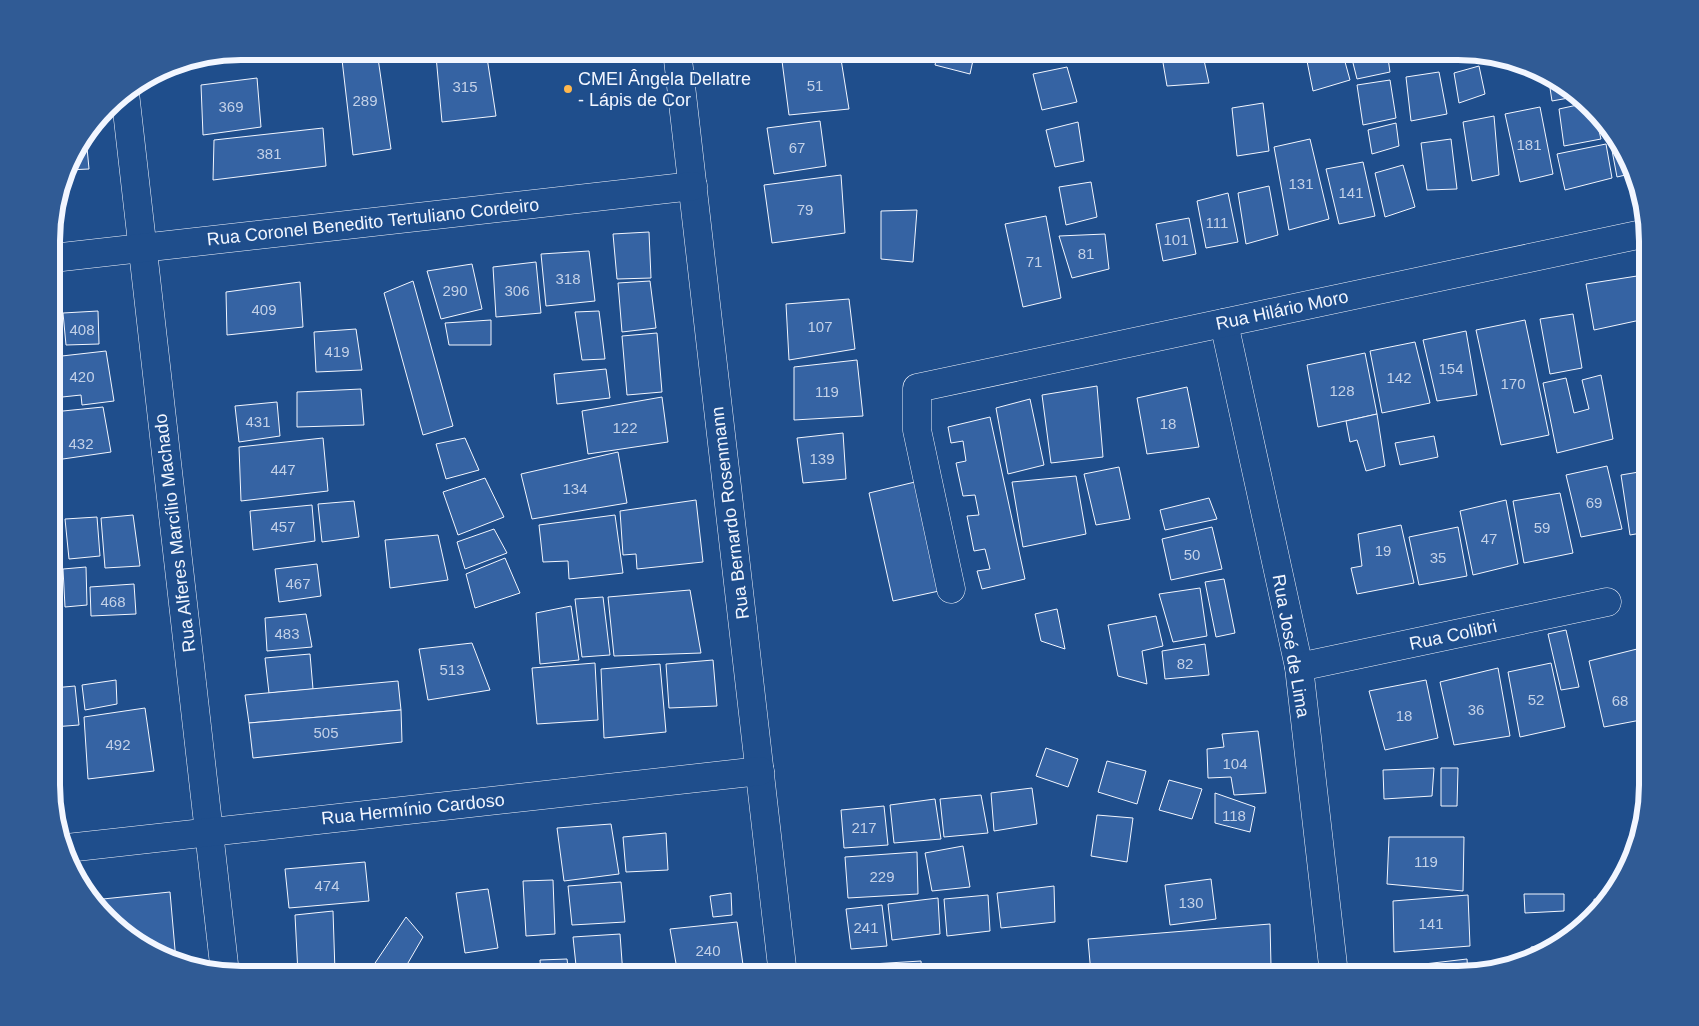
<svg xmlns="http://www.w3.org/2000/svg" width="1699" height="1026" font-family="Arial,sans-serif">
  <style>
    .building { fill: #3563a3; stroke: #f2f6ff }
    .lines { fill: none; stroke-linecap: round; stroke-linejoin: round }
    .minor-casing { stroke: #f2f6ff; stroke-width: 29 }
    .minor { stroke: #1f4e8c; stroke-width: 28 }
    .poi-dot { fill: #ffb74d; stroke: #1f4e8c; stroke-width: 2 }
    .labels { text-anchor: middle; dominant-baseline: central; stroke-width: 4; stroke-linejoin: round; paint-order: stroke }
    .number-label { font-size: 15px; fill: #c3d1e8 }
    .poi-label { font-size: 18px; fill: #f2f6ff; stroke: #1f4e8c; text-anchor: start }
    .street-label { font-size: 18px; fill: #f2f6ff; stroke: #1f4e8c }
    .rim { fill: none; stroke: #f2f6ff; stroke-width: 6 }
  </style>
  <rect width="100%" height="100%" fill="#1f4e8c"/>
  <g class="building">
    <path d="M 341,51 L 377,51 L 391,149 L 353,155 Z"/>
    <path d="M 465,51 L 486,51 L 496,116 L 442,122 L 436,56 Z"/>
    <path d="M 938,51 L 975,51 L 970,74 L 935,65 Z"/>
    <path d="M 1161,51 L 1202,51 L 1209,83 L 1167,86 Z"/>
    <path d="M 1305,51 L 1342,51 L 1350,80 L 1313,91 Z"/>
    <path d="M 1350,51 L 1387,51 L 1390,72 L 1357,79 Z"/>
    <path d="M 1398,51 L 1425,51 L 1399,61 Z"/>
    <path d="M 840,53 L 849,109 L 789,115 L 782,61 Z"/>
    <path d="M 1479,66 L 1485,94 L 1459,103 L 1454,73 Z"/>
    <path d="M 1067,67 L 1077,102 L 1042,110 L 1033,74 Z"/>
    <path d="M 1439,72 L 1447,114 L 1411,121 L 1406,77 Z"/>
    <path d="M 1548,75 L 1553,77 L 1574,97 L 1552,101 Z"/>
    <path d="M 257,78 L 261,127 L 203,135 L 201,85 Z"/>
    <path d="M 1390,80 L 1396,118 L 1363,125 L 1357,85 Z"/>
    <path d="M 1263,103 L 1269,151 L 1237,156 L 1232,108 Z"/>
    <path d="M 1582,104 L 1596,118 L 1601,139 L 1564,146 L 1559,109 Z"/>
    <path d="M 1540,107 L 1553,174 L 1520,182 L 1505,114 Z"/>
    <path d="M 1494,116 L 1499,175 L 1472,181 L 1463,122 Z"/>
    <path d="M 820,121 L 826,166 L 774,174 L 767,128 Z"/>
    <path d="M 1078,122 L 1084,161 L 1055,167 L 1046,130 Z"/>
    <path d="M 1396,123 L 1399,146 L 1372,154 L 1368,130 Z"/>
    <path d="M 323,128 L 326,166 L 213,180 L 214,140 Z"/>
    <path d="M 86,137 L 89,169 L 67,170 L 71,157 Z"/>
    <path d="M 1310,139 L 1329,219 L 1289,230 L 1274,147 Z"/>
    <path d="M 1451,139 L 1457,189 L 1427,190 L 1421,143 Z"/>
    <path d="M 1606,144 L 1612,178 L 1565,190 L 1557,154 Z"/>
    <path d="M 1620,144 L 1634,173 L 1617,177 L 1611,145 Z"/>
    <path d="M 1363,162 L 1375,216 L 1339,224 L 1326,169 Z"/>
    <path d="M 1403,165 L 1415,207 L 1385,217 L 1375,173 Z"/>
    <path d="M 841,175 L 845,233 L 772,243 L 764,185 Z"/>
    <path d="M 1091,182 L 1097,217 L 1066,225 L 1059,187 Z"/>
    <path d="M 1269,186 L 1278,235 L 1246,244 L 1238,193 Z"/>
    <path d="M 1228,193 L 1238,242 L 1206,248 L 1197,201 Z"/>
    <path d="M 917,210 L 913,262 L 881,259 L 881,211 Z"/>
    <path d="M 1046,216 L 1061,298 L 1023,307 L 1005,224 Z"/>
    <path d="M 1189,218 L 1196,254 L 1163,261 L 1156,224 Z"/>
    <path d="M 649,232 L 651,278 L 617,279 L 613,234 Z"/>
    <path d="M 1105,234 L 1109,269 L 1072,278 L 1059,236 Z"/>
    <path d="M 589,251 L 595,301 L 546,306 L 541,254 Z"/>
    <path d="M 536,262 L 541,313 L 496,317 L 493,267 Z"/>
    <path d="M 472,264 L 482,309 L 441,319 L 427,271 Z"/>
    <path d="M 1647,274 L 1647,290 L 1644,275 Z"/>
    <path d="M 1637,276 L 1645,319 L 1594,330 L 1586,284 Z"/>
    <path d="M 413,281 L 453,426 L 423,435 L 384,293 Z"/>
    <path d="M 650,281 L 656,328 L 622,332 L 618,283 Z"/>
    <path d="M 300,282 L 303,327 L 227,335 L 226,292 Z"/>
    <path d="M 849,299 L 855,349 L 789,360 L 786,304 Z"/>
    <path d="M 98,311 L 99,344 L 66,345 L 63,313 Z"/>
    <path d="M 599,311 L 605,359 L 582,360 L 575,312 Z"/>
    <path d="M 1573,314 L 1582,368 L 1550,374 L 1540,319 Z"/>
    <path d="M 491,320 L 491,345 L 449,345 L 445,323 Z"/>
    <path d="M 1525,320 L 1549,435 L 1501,445 L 1476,330 Z"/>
    <path d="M 356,329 L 362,370 L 316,372 L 314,332 Z"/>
    <path d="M 1466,331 L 1477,395 L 1437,401 L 1423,340 Z"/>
    <path d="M 657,333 L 662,392 L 627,395 L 622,336 Z"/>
    <path d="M 1415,342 L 1430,403 L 1382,413 L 1370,351 Z"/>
    <path d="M 106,351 L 114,401 L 82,405 L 81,395 L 53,398 L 53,357 Z"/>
    <path d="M 1365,353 L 1377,414 L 1318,427 L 1307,365 Z"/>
    <path d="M 857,360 L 863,416 L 794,420 L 794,367 Z"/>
    <path d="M 606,369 L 610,398 L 557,404 L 554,374 Z"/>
    <path d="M 1601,375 L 1613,439 L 1557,453 L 1543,383 L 1566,378 L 1574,413 L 1589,409 L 1582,380 Z"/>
    <path d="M 1097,386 L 1103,457 L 1051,463 L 1042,395 Z"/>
    <path d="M 1187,387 L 1199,447 L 1147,454 L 1137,398 Z"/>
    <path d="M 361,389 L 364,425 L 297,427 L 297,392 Z"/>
    <path d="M 662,397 L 668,442 L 588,454 L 582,411 Z"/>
    <path d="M 1030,399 L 1044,465 L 1008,474 L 996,408 Z"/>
    <path d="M 277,402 L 280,436 L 239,442 L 235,406 Z"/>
    <path d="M 103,407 L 111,452 L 56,460 L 53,433 L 53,412 Z"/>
    <path d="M 1377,414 L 1385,466 L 1366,471 L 1357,440 L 1350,442 L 1346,421 Z"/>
    <path d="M 990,417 L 1025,579 L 982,589 L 977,571 L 990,569 L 985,549 L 974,551 L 967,516 L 979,515 L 975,495 L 963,496 L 956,463 L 966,461 L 963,441 L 951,443 L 948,427 Z"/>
    <path d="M 843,433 L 846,479 L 803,483 L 797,438 Z"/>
    <path d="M 1434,436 L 1438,457 L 1400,465 L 1395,443 Z"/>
    <path d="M 323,438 L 328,491 L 241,501 L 239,447 Z"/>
    <path d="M 465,438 L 479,470 L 446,479 L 436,444 Z"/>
    <path d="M 618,452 L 627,503 L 532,519 L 521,474 Z"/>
    <path d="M 1607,466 L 1622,529 L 1581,537 L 1566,475 Z"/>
    <path d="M 1119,467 L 1130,519 L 1096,525 L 1084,474 Z"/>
    <path d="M 1645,471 L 1647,487 L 1647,532 L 1630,535 L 1621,475 Z"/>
    <path d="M 1076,476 L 1086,534 L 1023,547 L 1012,482 Z"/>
    <path d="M 485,478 L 504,517 L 458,535 L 443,492 Z"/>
    <path d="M 915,482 L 939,591 L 893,601 L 869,493 Z"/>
    <path d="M 1560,493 L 1573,553 L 1524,563 L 1513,501 Z"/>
    <path d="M 1209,498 L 1217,519 L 1165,530 L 1160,510 Z"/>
    <path d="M 696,500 L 703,562 L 637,569 L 636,554 L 623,555 L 620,511 Z"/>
    <path d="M 1506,500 L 1518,564 L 1473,575 L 1460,511 Z"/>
    <path d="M 354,501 L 359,537 L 322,542 L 318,504 Z"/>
    <path d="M 312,505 L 315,541 L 253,550 L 250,511 Z"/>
    <path d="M 133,515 L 140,566 L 105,568 L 101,518 Z"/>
    <path d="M 615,515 L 623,573 L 569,579 L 568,561 L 543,562 L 539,525 Z"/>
    <path d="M 58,517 L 59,543 L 53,544 L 53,518 Z"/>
    <path d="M 97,517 L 100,556 L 69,559 L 65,519 Z"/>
    <path d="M 1401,525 L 1414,583 L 1357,594 L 1351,568 L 1362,566 L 1358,534 Z"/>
    <path d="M 1212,527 L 1222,569 L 1171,580 L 1162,539 Z"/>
    <path d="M 1458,527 L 1467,576 L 1419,585 L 1409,537 Z"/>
    <path d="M 494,529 L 507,553 L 465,569 L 457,542 Z"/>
    <path d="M 438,535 L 448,580 L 390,588 L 385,540 Z"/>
    <path d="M 505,558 L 520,593 L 475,608 L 466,574 Z"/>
    <path d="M 317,564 L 321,596 L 279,602 L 275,569 Z"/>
    <path d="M 86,567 L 87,605 L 65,607 L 63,569 Z"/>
    <path d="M 1224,579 L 1235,633 L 1216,637 L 1205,582 Z"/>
    <path d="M 134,584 L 136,614 L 91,616 L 90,587 Z"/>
    <path d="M 1200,588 L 1207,636 L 1173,642 L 1159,594 Z"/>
    <path d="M 690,590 L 701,653 L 614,656 L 608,597 Z"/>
    <path d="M 603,597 L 610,655 L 582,657 L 575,599 Z"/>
    <path d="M 55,605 L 58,647 L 53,648 L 53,606 Z"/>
    <path d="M 571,606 L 579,660 L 540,664 L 536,613 Z"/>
    <path d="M 1057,609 L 1065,649 L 1041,641 L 1035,614 Z"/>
    <path d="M 306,614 L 312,647 L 267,651 L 265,618 Z"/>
    <path d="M 1156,616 L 1163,646 L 1142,651 L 1147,684 L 1118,676 L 1108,625 Z"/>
    <path d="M 1566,630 L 1579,687 L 1561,690 L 1548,634 Z"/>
    <path d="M 472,643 L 490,690 L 428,700 L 419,649 Z"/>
    <path d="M 1205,644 L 1209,675 L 1165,679 L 1162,651 Z"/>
    <path d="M 1641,648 L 1647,671 L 1647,679 L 1637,681 L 1646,719 L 1604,727 L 1589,661 Z"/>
    <path d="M 310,654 L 313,689 L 269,693 L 265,658 Z"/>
    <path d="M 713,660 L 717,706 L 669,708 L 666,664 Z"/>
    <path d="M 595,663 L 598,720 L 537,724 L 532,668 Z"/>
    <path d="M 1551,663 L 1565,727 L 1520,737 L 1508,672 Z"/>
    <path d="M 660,664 L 666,732 L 604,738 L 601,669 Z"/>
    <path d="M 1498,668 L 1510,736 L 1454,745 L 1440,682 Z"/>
    <path d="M 116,680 L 117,704 L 85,710 L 82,685 Z"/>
    <path d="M 1426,680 L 1438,738 L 1385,750 L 1369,691 Z"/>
    <path d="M 398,681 L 401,710 L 249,723 L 245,695 Z"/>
    <path d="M 75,686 L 79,725 L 53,727 L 53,688 Z"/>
    <path d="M 145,708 L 154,771 L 88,779 L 84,717 Z"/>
    <path d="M 401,710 L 402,742 L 253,758 L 249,723 Z"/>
    <path d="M 1258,731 L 1266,793 L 1234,795 L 1231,777 L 1208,778 L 1207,749 L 1224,747 L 1222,734 Z"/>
    <path d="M 1046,748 L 1078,759 L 1068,787 L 1036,776 Z"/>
    <path d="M 1107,761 L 1146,771 L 1137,804 L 1098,792 Z"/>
    <path d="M 1434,768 L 1432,796 L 1384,799 L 1383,770 Z"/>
    <path d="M 1441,768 L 1458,768 L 1457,806 L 1441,806 Z"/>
    <path d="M 1169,780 L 1202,789 L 1192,819 L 1159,810 Z"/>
    <path d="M 1032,788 L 1037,824 L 994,831 L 991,793 Z"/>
    <path d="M 1215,793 L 1255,807 L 1250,832 L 1215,823 Z"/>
    <path d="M 981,795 L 988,833 L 944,837 L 940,799 Z"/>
    <path d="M 935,799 L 941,839 L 894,843 L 890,805 Z"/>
    <path d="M 884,806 L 888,845 L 844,848 L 841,810 Z"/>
    <path d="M 1097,815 L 1133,818 L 1127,862 L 1091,856 Z"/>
    <path d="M 611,824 L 619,874 L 564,881 L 557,828 Z"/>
    <path d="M 666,833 L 668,870 L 626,872 L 623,837 Z"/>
    <path d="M 1389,837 L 1464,837 L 1463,891 L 1387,884 Z"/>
    <path d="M 963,846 L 970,887 L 932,891 L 925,853 Z"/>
    <path d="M 917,852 L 918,894 L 848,898 L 845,857 Z"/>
    <path d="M 365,862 L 369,901 L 289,908 L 285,869 Z"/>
    <path d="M 1211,879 L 1216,919 L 1170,925 L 1165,885 Z"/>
    <path d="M 553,880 L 555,934 L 526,936 L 523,881 Z"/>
    <path d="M 621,882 L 625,922 L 572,925 L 568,886 Z"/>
    <path d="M 1054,886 L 1055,922 L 1001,928 L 997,893 Z"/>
    <path d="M 488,889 L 498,948 L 465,953 L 456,893 Z"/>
    <path d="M 170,892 L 176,961 L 146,949 L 104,909 L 103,899 Z"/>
    <path d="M 731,893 L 732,915 L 713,917 L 710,896 Z"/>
    <path d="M 1524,894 L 1564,894 L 1564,911 L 1525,913 Z"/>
    <path d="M 988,895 L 990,931 L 947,936 L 944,899 Z"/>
    <path d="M 1468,895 L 1470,946 L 1394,952 L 1393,901 Z"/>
    <path d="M 938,898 L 940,934 L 892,940 L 888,904 Z"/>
    <path d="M 1594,899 L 1605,902 L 1596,914 Z"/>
    <path d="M 882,905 L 887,946 L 851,949 L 846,909 Z"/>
    <path d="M 333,911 L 335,972 L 298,974 L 295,915 Z"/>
    <path d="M 406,917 L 423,937 L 401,975 L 367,975 Z"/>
    <path d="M 737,922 L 744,972 L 719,975 L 678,975 L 670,929 Z"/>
    <path d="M 1270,924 L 1271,966 L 1170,974 L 1091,974 L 1088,939 Z"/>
    <path d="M 620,934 L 623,975 L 577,975 L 573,937 Z"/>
    <path d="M 1559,944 L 1553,949 L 1532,956 L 1531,947 Z"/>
    <path d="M 567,959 L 569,975 L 541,975 L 540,960 Z"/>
    <path d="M 1467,959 L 1468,974 L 1408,974 L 1407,966 Z"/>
    <path d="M 921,961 L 922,975 L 856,975 L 855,965 Z"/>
  </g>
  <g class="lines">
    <defs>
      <g id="minor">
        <path d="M 677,51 L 783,975"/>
        <path d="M 125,93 L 225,973"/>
        <path d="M 53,258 L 693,186"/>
        <path d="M 1224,323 L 1299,667 L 1334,974"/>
        <path d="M 951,589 L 917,430 L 917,388 L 1647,233"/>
        <path d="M 1299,667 L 1607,602"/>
        <path d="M 67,848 L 760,771"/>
      </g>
    </defs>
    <use href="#minor" class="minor-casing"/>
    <use href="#minor" class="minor"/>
  </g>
  <circle class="poi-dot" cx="568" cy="89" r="5"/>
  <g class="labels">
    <g class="number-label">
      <text x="815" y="85">51</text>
      <text x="465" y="86">315</text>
      <text x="365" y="100">289</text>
      <text x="231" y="106">369</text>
      <text x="1529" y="144">181</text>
      <text x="797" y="147">67</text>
      <text x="269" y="153">381</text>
      <text x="1301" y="183">131</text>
      <text x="1351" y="192">141</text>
      <text x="805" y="209">79</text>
      <text x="1217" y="222">111</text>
      <text x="1176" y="239">101</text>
      <text x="1086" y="253">81</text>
      <text x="1034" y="261">71</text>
      <text x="568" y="278">318</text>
      <text x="455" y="290">290</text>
      <text x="517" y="290">306</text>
      <text x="264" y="309">409</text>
      <text x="820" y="326">107</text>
      <text x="82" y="329">408</text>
      <text x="337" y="351">419</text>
      <text x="1451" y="368">154</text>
      <text x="82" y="376">420</text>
      <text x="1399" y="377">142</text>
      <text x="1513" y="383">170</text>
      <text x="1342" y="390">128</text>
      <text x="827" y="391">119</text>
      <text x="258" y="421">431</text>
      <text x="1168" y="423">18</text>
      <text x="625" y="427">122</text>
      <text x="81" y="443">432</text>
      <text x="822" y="458">139</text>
      <text x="283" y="469">447</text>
      <text x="575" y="488">134</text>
      <text x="1594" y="502">69</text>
      <text x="283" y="526">457</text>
      <text x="1542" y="527">59</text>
      <text x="1489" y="538">47</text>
      <text x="1383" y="550">19</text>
      <text x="1192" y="554">50</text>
      <text x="1438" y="557">35</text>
      <text x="298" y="583">467</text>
      <text x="113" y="601">468</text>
      <text x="287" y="633">483</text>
      <text x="1185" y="663">82</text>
      <text x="452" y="669">513</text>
      <text x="1536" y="699">52</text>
      <text x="1620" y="700">68</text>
      <text x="1476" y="709">36</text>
      <text x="1404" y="715">18</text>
      <text x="326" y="732">505</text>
      <text x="118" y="744">492</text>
      <text x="1235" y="763">104</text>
      <text x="1234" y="815">118</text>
      <text x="864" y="827">217</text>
      <text x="1426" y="861">119</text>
      <text x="882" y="876">229</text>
      <text x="327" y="885">474</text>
      <text x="1191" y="902">130</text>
      <text x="1431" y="923">141</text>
      <text x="866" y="927">241</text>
      <text x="708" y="950">240</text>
    </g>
    <g class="poi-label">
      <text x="578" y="79">CMEI Ângela Dellatre<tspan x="578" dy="21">- Lápis de Cor</tspan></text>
    </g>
    <g class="street-label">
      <text transform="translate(373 222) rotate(-6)">Rua Coronel Benedito Tertuliano Cordeiro</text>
      <text transform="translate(1282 310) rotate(-12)">Rua Hilário Moro</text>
      <text transform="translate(730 513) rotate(-97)">Rua Bernardo Rosenmann</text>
      <text transform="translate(175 533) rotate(-97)">Rua Alferes Marcílio Machado</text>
      <text transform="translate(1453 635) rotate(-12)">Rua Colibri</text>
      <text transform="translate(1291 646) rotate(80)">Rua José de Lima</text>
      <text transform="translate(413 809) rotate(-6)">Rua Hermínio Cardoso</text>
    </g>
  </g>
  <path d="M0 0H1699V1026H0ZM241 60H1458A181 181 0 0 1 1639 241V785A181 181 0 0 1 1458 966H241A181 181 0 0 1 60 785V241A181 181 0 0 1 241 60Z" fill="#305b95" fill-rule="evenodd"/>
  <path class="rim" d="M241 60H1458A181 181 0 0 1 1639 241V785A181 181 0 0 1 1458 966H241A181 181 0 0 1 60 785V241A181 181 0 0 1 241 60Z"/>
</svg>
